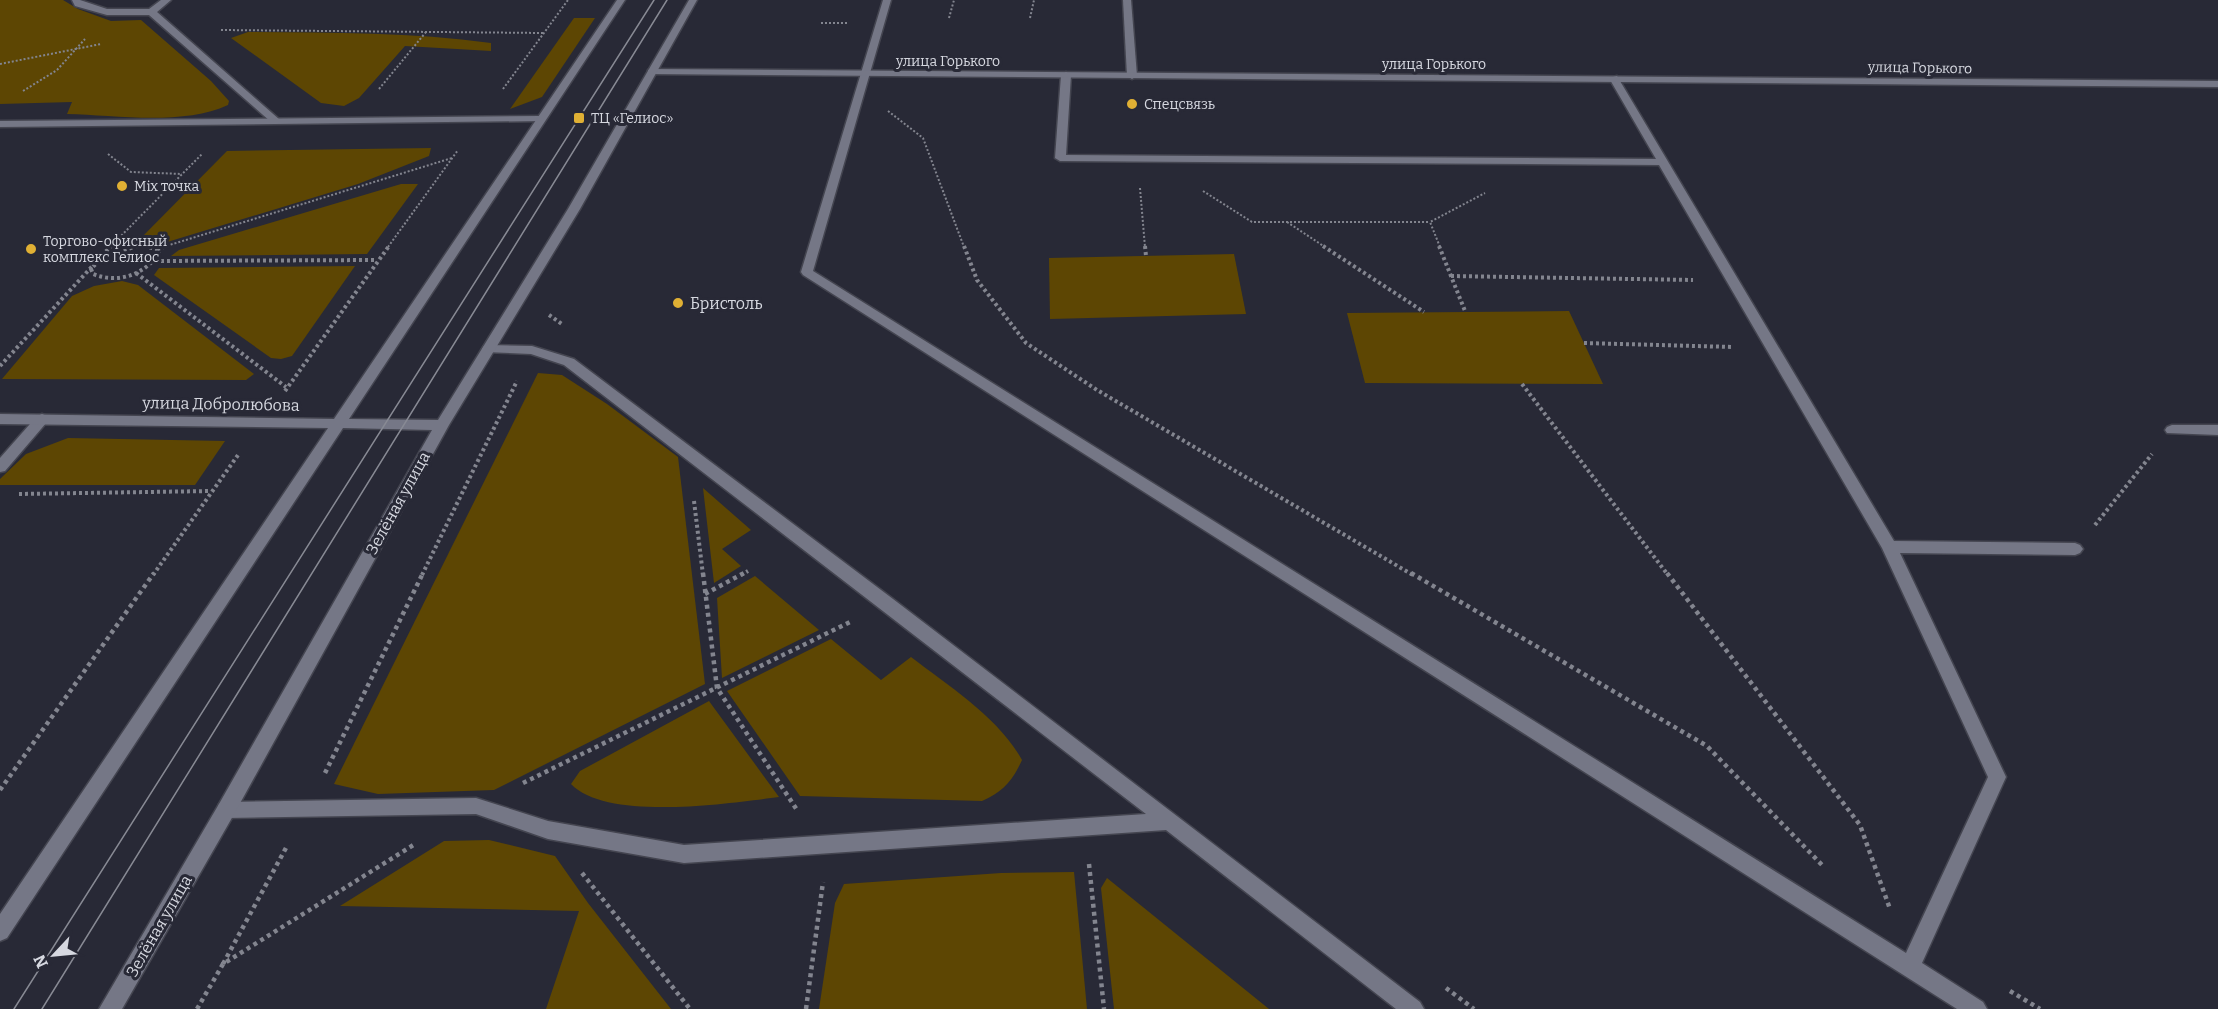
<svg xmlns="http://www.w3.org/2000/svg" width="2218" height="1009" font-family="Bitter,serif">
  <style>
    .green { fill: #5d4603 }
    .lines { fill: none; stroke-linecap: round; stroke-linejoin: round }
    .service-casing { stroke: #444550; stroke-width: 3 }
    .minor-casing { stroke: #444550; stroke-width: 3 }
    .tertiary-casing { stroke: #444550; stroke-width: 3 }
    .path-far2 { stroke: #83858f; stroke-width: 2; stroke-dasharray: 2 2; stroke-linecap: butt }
    .path-far1 { stroke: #83858f; stroke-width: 4; stroke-dasharray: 3 3; stroke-linecap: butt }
    .path { stroke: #83858f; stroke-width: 4.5; stroke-dasharray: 4 4; stroke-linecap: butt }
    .service { fill: #757786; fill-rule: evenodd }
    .minor { fill: #757786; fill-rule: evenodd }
    .tertiary { fill: #757786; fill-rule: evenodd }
    .tram { stroke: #888a94; stroke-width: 1.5 }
    .poi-dot { fill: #e0b034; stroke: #282936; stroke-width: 2 }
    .labels { text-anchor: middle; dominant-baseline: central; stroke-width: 6; stroke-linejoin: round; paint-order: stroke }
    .far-street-label { font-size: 14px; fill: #d6d8e0; stroke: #282936 }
    .far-poi-label { font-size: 14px; fill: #d6d8e0; stroke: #282936; text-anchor: start }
    .poi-label { font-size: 16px; fill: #d6d8e0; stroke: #282936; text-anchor: start }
    .street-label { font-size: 16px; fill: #d6d8e0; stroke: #282936 }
  </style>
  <rect width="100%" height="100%" fill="#282936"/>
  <g class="green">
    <path d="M 0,0 L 63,0 L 78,9 L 111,21 L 141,20 L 211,81 L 229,101 L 228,105 C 183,126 115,115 67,114 L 72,102 L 0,104 Z"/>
    <path d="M 574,18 L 595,18 L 542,97 L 510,109 Z"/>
    <path d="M 248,32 C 329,33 411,32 491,43 L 491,51 L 405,46 L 359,98 L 344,106 L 321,103 L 231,38 Z"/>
    <path d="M 431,148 L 429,156 L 358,184 L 164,243 L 139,240 L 227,151 Z"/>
    <path d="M 401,184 L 418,184 L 367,254 L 171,256 L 179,250 Z"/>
    <path d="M 1234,254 L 1246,314 L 1050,319 L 1049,258 Z"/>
    <path d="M 355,266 L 292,356 L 281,359 L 271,358 L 154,275 L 159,268 Z"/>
    <path d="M 122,281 L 138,285 L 254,374 L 246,380 L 2,379 L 72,296 L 94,286 Z"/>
    <path d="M 1569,311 L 1603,384 L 1365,383 L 1347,313 Z"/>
    <path d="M 538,373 L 562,375 L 607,404 L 678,457 L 705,684 L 494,790 L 378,794 L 334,784 Z"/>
    <path d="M 68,438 L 225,441 L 195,485 L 0,485 L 0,479 L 26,454 Z"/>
    <path d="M 703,488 L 751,530 L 722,549 L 741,566 L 714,583 Z"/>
    <path d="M 755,576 L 819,630 L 722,678 L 717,598 Z"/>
    <path d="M 831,639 L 881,680 L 911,657 C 950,687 998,717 1022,760 C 1013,780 1003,792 982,801 L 800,796 L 727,691 Z"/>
    <path d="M 709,701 L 779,797 C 730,803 607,822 571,784 L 580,771 Z"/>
    <path d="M 489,840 L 555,856 L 588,903 L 671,1009 L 546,1009 L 579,911 L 340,906 L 444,841 Z"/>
    <path d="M 1074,872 L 1087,1009 L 819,1009 L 835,903 L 844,884 L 1001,873 Z"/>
    <path d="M 1107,878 L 1269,1009 L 1114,1009 L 1101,888 Z"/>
  </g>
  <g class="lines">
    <defs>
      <g id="service">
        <path d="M 72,0 L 80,0 L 107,9 L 149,9 L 161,0 L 171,0 L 157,12 L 280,120 L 271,122 L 149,15 L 107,15 L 75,6 Z"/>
        <path d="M 883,0 L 891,0 L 813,271 L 1906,953 L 1988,777 L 1882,548 L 1659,165 L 1060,161 L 1055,158 L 1061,75 L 1066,72 L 1071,75 L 1066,155 L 1656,159 L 1609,78 L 1617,76 L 1894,541 L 2075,543 L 2080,545 L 2083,549 L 2080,553 L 2075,555 L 1900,553 L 2006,777 L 1922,963 L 1983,1002 L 1987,1009 L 1957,1009 L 803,275 L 801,272 Z"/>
        <path d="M 1123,0 L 1131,0 L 1137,76 L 1132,79 L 1127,76 Z"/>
        <path d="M 489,345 L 532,346 L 574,359 L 893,599 L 1420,1002 L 1424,1009 L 1396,1009 L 1166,830 L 684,863 L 548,839 L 476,814 L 226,818 L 219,816 L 217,810 L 219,804 L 226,802 L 476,798 L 548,821 L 684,845 L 1146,814 L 564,365 L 531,354 L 484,352 L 482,349 L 484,346 Z"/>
        <path d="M 42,414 L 47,416 L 49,419 L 47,422 L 5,471 L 0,472 L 0,458 L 37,416 Z"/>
      </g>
      <g id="minor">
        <path d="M 651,69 L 2218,81 L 2218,87 L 648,74 L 648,70 Z"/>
        <path d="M 539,116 L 543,117 L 543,121 L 0,127 L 0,121 Z"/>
        <path d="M 2172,425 L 2218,425 L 2218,435 L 2167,433 L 2165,430 L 2167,427 Z"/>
      </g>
      <path id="tertiary" d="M 617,0 L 625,0 L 349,419 L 438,420 L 568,209 L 689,0 L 697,0 L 580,209 L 449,425 L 233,816 L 122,1009 L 99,1009 L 219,804 L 432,430 L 343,428 L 7,938 L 0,941 L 0,914 L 328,428 L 0,424 L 0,414 L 334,419 Z"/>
    </defs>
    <use href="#service" class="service-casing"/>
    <use href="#minor" class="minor-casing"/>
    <use href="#tertiary" class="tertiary-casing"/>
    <g class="path-far2">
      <path d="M 949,18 L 954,0"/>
      <path d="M 1030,18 L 1034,0"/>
      <path d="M 821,23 L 848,23"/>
      <path d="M 221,30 L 544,33"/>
      <path d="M 0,64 L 101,44"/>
      <path d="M 379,89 L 426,32"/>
      <path d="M 503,89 L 568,0"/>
      <path d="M 23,91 L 57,70 L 85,39"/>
      <path d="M 888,111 L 923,138 L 964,247"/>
      <path d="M 108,154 L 131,172 L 182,174"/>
      <path d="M 1140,188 L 1145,247"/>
      <path d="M 1203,191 L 1252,222 L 1430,222"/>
      <path d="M 1287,222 L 1325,247"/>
      <path d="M 110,247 L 202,154"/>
      <path d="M 133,247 L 140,245 L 149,247"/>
      <path d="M 163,247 L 452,158"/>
      <path d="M 388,247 L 458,150"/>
      <path d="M 1440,247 L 1430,222 L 1485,193"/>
    </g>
    <g class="path-far1">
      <path d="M 138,246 L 103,256 L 91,269 L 93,274 C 118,284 143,275 159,254 L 157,249 L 143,246"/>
      <path d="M 964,246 L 977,280 L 1026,343 L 1097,390 L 1413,575"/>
      <path d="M 1145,246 L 1146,256"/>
      <path d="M 1323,246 L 1424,312"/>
      <path d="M 1439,246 L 1465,311"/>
      <path d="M 157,249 L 168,246"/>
      <path d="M 155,261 L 377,260"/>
      <path d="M 136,273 L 286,387"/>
      <path d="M 1451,276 L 1693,280"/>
      <path d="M 549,315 L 562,324"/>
      <path d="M 1584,343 L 1733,347"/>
      <path d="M 0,366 L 111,246"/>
      <path d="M 1522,384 L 1668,575"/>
      <path d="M 285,391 L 389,246"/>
      <path d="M 19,494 L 211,491"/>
      <path d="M 694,501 L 703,575"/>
      <path d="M 2095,525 L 2152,454"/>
      <path d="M 153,575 L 238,455"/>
      <path d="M 422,575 L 517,381"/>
      <path d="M 741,575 L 748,571"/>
    </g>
    <g class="path">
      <path d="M 703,573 L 717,688 L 797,810"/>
      <path d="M 1411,573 L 1707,746 L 1823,866"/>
      <path d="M 1667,573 L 1860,825 L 1890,909"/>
      <path d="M 705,594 L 744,573"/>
      <path d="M 325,773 L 423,573"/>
      <path d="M 523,783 L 850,622"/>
      <path d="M 0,790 L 154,573"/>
      <path d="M 1089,864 L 1104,1009"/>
      <path d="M 582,873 L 690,1009"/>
      <path d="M 223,964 L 287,846"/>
      <path d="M 1446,988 L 1474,1009"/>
      <path d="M 2010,991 L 2040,1009"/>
      <path d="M 197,1009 L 223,964 L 415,844"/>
      <path d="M 806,1009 L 823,882"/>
    </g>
    <use href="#service" class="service"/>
    <use href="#minor" class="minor"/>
    <use href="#tertiary" class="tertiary"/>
    <g class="tram">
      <path d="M 14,1009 L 654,0"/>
      <path d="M 42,1009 L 667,0"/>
    </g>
  </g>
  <g class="poi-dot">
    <circle cx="1132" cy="104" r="6"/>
    <rect x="573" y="112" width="12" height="12" rx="3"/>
    <circle cx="122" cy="186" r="6"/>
    <circle cx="31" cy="249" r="6"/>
    <circle cx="678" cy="303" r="6"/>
  </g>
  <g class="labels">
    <g class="far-street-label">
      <text x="948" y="61">улица Горького</text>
      <text x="1434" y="64">улица Горького</text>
      <text transform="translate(1920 68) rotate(1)">улица Горького</text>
    </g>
    <g class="far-poi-label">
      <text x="1144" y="104">Спецсвязь</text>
      <text x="591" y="118">ТЦ «Гелиос»</text>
      <text x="134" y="186">Mix точка</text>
      <text x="43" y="241">Торгово-офисный<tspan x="43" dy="16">комплекс Гелиос</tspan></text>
    </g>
    <g class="poi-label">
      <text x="690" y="303">Бристоль</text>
    </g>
    <g class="street-label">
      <text transform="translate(221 404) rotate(1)">улица Добролюбова</text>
      <text transform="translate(398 503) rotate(-61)">Зелёная улица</text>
      <text transform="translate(159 926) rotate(-60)">Зелёная улица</text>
    </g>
  </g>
  <g transform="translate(54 955) rotate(244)" stroke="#282936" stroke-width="4.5" paint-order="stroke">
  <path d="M0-4.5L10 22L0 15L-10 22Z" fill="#d6d8e0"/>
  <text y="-9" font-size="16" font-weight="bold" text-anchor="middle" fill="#d6d8e0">N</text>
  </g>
</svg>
